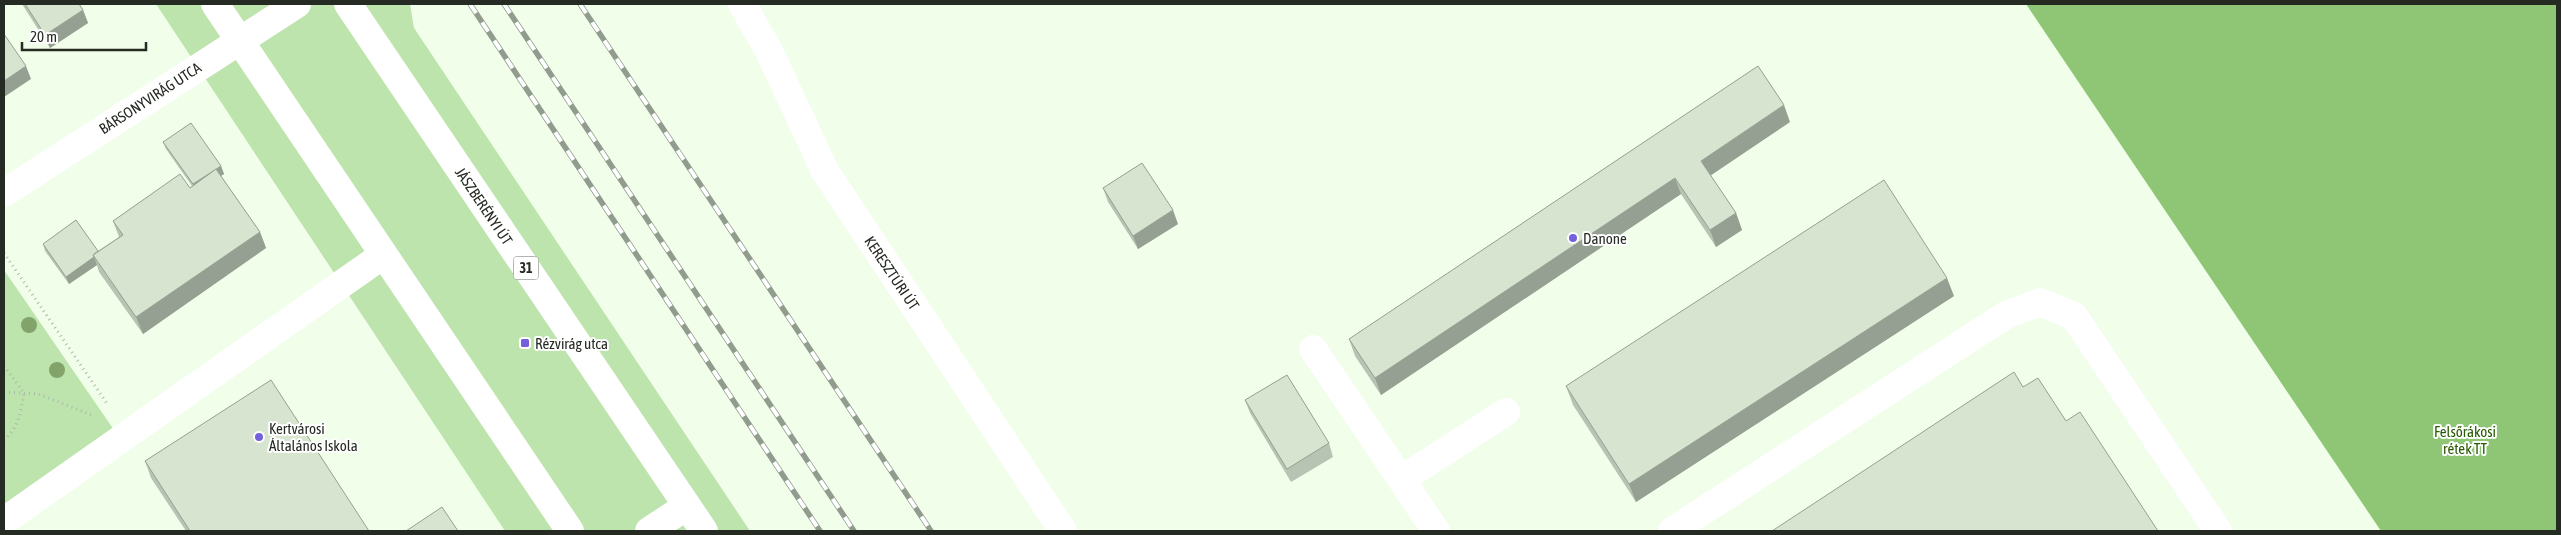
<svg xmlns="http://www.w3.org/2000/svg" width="2561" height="535" font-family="'Asap Condensed',sans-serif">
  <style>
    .green { fill: #bde4ac }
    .forest { fill: #8fc675 }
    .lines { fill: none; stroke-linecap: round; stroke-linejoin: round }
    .path { stroke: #aeb9a9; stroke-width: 3; stroke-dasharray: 1 4; stroke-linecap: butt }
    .minor { stroke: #fff; stroke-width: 28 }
    .major { stroke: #fff; stroke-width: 28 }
    .rail-casing { stroke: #929c8e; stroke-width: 5.5 }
    .rail { stroke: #fff; stroke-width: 4; stroke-dasharray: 11; stroke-linecap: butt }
    .tree { fill: #82a46a }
    .wall { fill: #b8c4b3 }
    .shaded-wall { fill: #96a092 }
    .building { fill: #d6e4d0; stroke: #96a092 }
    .poi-dot { fill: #7360da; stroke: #fff; stroke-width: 2 }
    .labels { text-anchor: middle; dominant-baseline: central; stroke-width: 4; stroke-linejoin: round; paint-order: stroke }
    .shield { fill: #fff; stroke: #666a64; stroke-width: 1 }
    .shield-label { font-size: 14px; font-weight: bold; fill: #252a22 }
    .street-label { font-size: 15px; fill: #252a22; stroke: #fff }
    .poi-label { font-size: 15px; fill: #252a22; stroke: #fff; text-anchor: start }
    .park-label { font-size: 15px; fill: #285a01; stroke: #fff }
  </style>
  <rect width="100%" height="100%" fill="#f0feea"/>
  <g class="green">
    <path d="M 156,4 L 410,4 L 414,28 L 750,531 L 505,531 Z"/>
    <path d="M 4,270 L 114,430 L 4,509 Z"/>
  </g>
  <path class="forest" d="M 2026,4 L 2557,4 L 2557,531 L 2381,531 Z"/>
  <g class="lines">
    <g class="path">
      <path d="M 4,253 L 108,405"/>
      <path d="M 4,366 L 24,393 C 21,411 19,427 4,440"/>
      <path d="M 4,392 L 38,394 L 92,415"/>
    </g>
    <g class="minor">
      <path d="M 215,4 L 570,531"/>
      <path d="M 4,193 L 297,4"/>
      <path d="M 1313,349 L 1436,531"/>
      <path d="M 1402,479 L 1506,412"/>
      <path d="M 4,521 L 383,255"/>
      <path d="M 649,531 L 687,506"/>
      <path d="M 1672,531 L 2006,315 L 2040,302 L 2074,316 L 2218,531"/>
    </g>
    <g class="major">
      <path d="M 348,4 L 704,531"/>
      <path d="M 742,4 L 768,49 L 825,171 L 1063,531"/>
    </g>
    <defs>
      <g id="rail">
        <path d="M 470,4 L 820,531"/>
        <path d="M 504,4 L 854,531"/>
        <path d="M 580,4 L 931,531"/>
      </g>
    </defs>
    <use href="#rail" class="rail-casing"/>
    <use href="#rail" class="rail"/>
  </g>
  <g class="tree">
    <circle cx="29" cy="325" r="8"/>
    <circle cx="57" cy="370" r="8"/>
  </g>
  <g class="wall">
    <path d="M 22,4 L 79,4 L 83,10 L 88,23 L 50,48 Z"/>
    <path d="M 1790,122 L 1710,175 L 1736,213 L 1742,230 L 1716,247 L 1681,194 L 1381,395 L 1355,356 L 1349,339 Z"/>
    <path d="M 163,142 L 221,166 L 224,174 L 221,176 L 260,232 L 266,248 L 143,334 L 99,272 L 97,265 L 69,284 L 45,251 L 43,244 L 98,251 L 119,237 L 113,221 L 190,188 L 192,186 L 166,149 Z"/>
    <path d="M 1103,188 L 1178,224 L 1138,249 L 1108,202 Z"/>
    <path d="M 1954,296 L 1636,502 L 1573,405 L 1566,386 Z"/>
    <path d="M 1245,400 L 1329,443 L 1333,457 L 1291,482 L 1250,413 Z"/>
    <path d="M 145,461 L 369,531 L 186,531 L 151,478 Z"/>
  </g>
  <g class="shaded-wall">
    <path d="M 83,10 L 88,23 L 50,48 L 45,35 Z"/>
    <path d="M 26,66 L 31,79 L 4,97 L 4,81 Z"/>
    <path d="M 1784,105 L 1790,122 L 1707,178 L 1701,161 Z"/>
    <path d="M 221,166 L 224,174 L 196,191 L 193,184 Z"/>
    <path d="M 1675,178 L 1681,194 L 1381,395 L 1375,378 Z"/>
    <path d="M 1173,210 L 1178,224 L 1138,249 L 1133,236 Z"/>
    <path d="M 1736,213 L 1742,230 L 1716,247 L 1710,230 Z"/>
    <path d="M 260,232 L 266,248 L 143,334 L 136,317 Z"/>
    <path d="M 94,257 L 97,265 L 69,284 L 66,277 Z"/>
    <path d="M 1947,278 L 1954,296 L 1636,502 L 1629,484 Z"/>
  </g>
  <g class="building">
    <path d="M 25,4 L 79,4 L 83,10 L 45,35 Z"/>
    <path d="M 4,34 L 26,66 L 4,81 Z"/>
    <path d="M 1758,66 L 1784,105 L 1701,161 L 1736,213 L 1710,230 L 1675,178 L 1375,378 L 1349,339 Z"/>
    <path d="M 191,123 L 221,166 L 193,184 L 163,142 Z"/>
    <path d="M 1142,163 L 1173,210 L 1133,236 L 1103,188 Z"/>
    <path d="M 216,169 L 260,232 L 136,317 L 93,255 L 123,235 L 113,221 L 180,174 L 190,188 Z"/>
    <path d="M 1884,180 L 1947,278 L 1629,484 L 1566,386 Z"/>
    <path d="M 76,220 L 98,251 L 93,255 L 94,257 L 66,277 L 43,244 Z"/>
    <path d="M 2014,372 L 2023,387 L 2038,378 L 2066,421 L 2080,412 L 2158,531 L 1772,531 Z"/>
    <path d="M 1287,375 L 1329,443 L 1287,469 L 1245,400 Z"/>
    <path d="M 271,380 L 369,531 L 190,531 L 145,461 Z"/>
    <path d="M 442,507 L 458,531 L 406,531 Z"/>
  </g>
  <g class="poi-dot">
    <circle cx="1573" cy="238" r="5"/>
    <rect x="520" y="338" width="10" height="10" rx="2.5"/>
    <circle cx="259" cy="437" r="5"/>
  </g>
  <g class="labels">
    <rect class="shield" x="513.5" y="256.5" width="25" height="23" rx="4"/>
    <g class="shield-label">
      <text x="526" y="268">31</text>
    </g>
    <g class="street-label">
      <text transform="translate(150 98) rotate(-33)">BÁRSONYVIRÁG UTCA</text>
      <text transform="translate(484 206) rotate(56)">JÁSZBERÉNYI ÚT</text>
      <text transform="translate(892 273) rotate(56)">KERESZTÚRI ÚT</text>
    </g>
    <g class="poi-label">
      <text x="1583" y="238">Danone</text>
      <text x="535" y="343">Rézvirág utca</text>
      <text x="269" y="428">Kertvárosi<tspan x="269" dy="17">Általános Iskola</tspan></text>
    </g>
    <g class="park-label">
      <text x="2465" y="431">Felsőrákosi<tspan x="2465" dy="17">rétek TT</tspan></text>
    </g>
  </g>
  <rect width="2561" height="535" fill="none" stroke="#252a22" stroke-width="10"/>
  <path d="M22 42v8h124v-8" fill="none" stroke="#252a22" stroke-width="2.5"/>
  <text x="30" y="42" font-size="15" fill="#252a22" stroke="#ffffff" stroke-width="4" paint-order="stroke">20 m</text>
</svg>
